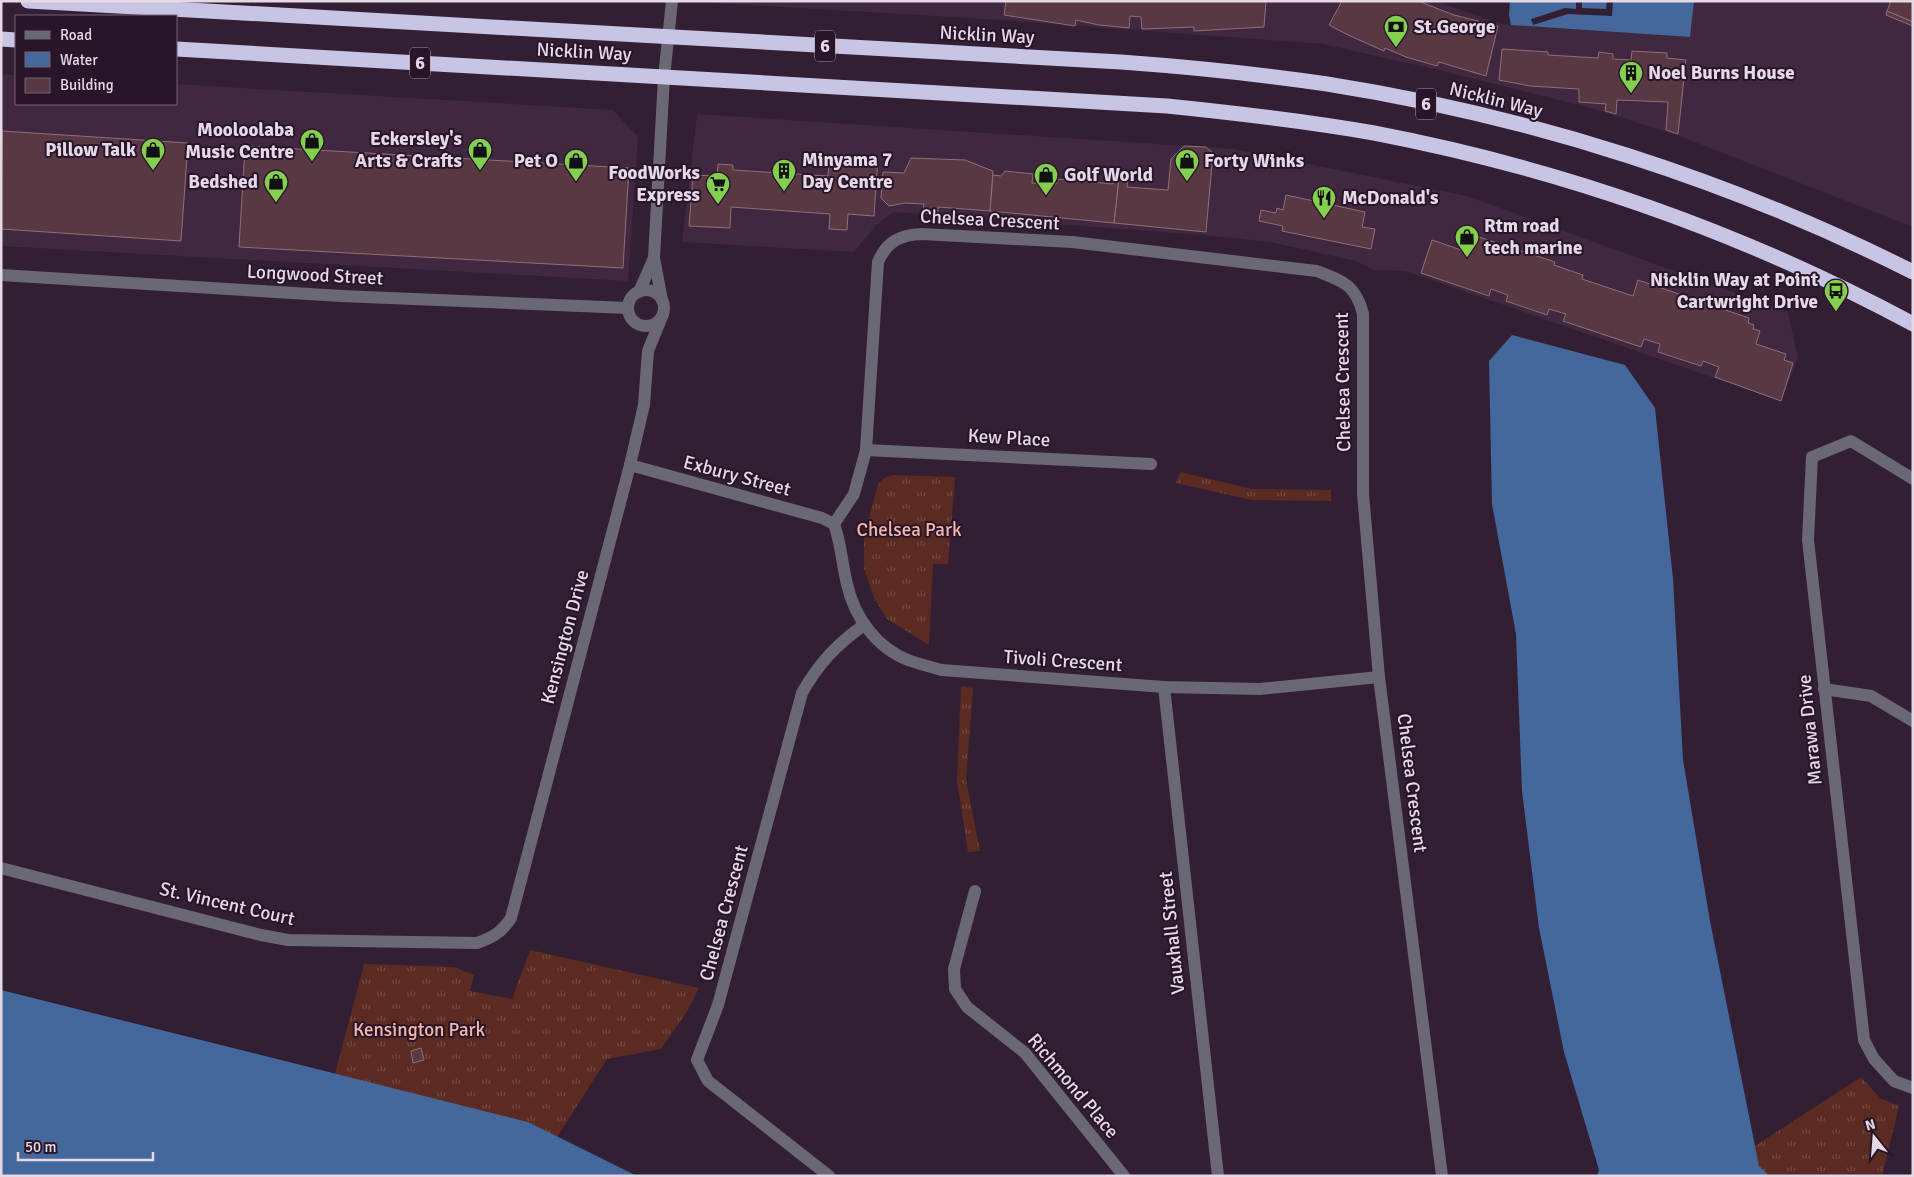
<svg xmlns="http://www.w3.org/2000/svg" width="1914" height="1177" font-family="Signika,sans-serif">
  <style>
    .built { fill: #3f2840 }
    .grass { fill: url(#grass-tufts) }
    .pitch { fill: #5b2b21 }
    .water { fill: #44689b }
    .pier { fill: #321f33 }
    .building { fill: #583943; stroke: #906e78 }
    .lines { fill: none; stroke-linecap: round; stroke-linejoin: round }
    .minor { stroke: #6a6875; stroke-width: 12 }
    .highway { stroke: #c8c4e4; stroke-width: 15 }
    .labels { text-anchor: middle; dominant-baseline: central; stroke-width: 4; stroke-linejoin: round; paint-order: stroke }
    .shield { fill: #281529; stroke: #ad9ead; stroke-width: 1 }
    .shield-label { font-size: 18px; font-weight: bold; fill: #e6d9e6 }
    .poi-label { font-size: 19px; font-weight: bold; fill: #e6d9e6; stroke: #281529; text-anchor: start }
    .street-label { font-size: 19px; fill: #e6d9e6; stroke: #281529 }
    .park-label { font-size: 19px; fill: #f4b7aa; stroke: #281529 }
  </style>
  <defs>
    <pattern id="grass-tufts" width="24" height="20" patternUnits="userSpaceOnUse" patternTransform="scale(1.25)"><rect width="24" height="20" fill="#5b2b21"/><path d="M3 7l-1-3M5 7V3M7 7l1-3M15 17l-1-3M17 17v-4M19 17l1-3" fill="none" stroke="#734941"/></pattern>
  </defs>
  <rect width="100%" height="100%" fill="#321f33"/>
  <g class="built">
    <path d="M 712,1 L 1435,1 L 1502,24 L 1690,37 L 1694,1 L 1913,1 L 1913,227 L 1679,136 L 1591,108 L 1434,69 L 1323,44 L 986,19 L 715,3 Z"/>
    <path d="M 1,74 L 16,75 L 16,104 L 176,104 L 176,84 L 613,110 L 638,137 L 628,281 L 1,246 Z"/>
    <path d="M 697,114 L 1234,149 L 1467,196 L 1788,312 L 1798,358 L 1781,401 L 1405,271 L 1373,270 L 1356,261 L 1270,242 L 1202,235 L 894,212 L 877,224 L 854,252 L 682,242 Z"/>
  </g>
  <g class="grass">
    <path d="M 1180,472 L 1252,489 L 1331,490 L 1331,501 L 1252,500 L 1176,483 Z"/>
    <path d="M 893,475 L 955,477 L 948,564 L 933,564 L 929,645 L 887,619 L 874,598 L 864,568 L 864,537 L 878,484 L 884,478 Z"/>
    <path d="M 961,686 L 973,688 L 966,780 L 980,851 L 968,852 L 957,781 Z"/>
    <path d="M 530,950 L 699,988 L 688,1010 L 661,1049 L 607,1059 L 557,1137 L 528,1122 L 335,1074 L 364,964 L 454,967 L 474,975 L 470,991 L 512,999 Z"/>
    <path d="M 1861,1077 L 1880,1098 L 1899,1106 L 1882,1176 L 1770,1176 L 1759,1166 L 1755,1146 Z"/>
  </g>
  <path class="pitch" d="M 463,1025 L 469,1042 L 452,1049 L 445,1031 Z"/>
  <g class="water">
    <path d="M 1510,1 L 1694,1 L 1690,37 L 1511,25 L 1509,15 Z"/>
    <path d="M 1512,335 L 1625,365 L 1655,408 L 1673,579 L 1683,760 L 1710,921 L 1759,1166 L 1770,1176 L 1597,1176 L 1599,1170 L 1564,1052 L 1539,928 L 1522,791 L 1516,634 L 1492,504 L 1489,361 Z"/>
    <path d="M 1,990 L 528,1122 L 637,1176 L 1,1176 Z"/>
  </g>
  <path class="pier" d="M 1576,1 L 1582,1 L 1582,8 L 1606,9 L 1607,1 L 1613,1 L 1612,16 L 1568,14 L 1533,25 L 1531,19 L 1565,8 L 1576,9 Z"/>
  <g class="building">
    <path d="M 1006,1 L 1266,1 L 1264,27 L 1194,31 L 1194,27 L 1142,29 L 1141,17 L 1130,16 L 1129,28 L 1099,25 L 1076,20 L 1075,26 L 1004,15 Z"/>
    <path d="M 1342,1 L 1418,1 L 1454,15 L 1498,26 L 1486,76 L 1439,62 L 1437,66 L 1406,57 L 1385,48 L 1384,51 L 1348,35 L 1329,25 Z"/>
    <path d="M 1891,1 L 1913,1 L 1913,22 L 1887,11 Z"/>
    <path d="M 1887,11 L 1913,22 L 1913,26 L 1886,15 Z"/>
    <path d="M 1502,49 L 1548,52 L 1548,55 L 1598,58 L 1599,52 L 1613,54 L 1613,59 L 1631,60 L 1632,51 L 1667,53 L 1667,58 L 1686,60 L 1678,134 L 1666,130 L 1668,102 L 1617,100 L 1616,114 L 1605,111 L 1606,104 L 1579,102 L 1579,89 L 1530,86 L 1499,80 Z"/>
    <path d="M 2,131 L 188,143 L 181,241 L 1,229 Z"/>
    <path d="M 245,146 L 629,168 L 623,268 L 239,247 Z"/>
    <path d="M 1184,146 L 1206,147 L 1213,153 L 1206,232 L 1114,223 L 1119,177 L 1128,178 L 1127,187 L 1168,190 L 1171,159 Z"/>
    <path d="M 830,155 L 878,158 L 874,216 L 848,214 L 847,230 L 829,229 L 830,214 L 731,207 L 730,228 L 689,226 L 693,175 L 717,176 L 718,164 L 733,165 L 733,170 L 828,176 Z"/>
    <path d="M 911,158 L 965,160 L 993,171 L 990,211 L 938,207 L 938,214 L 923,213 L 924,204 L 905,203 L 889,206 L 881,198 L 883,172 L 904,173 Z"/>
    <path d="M 1005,171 L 1033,174 L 1032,183 L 1056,184 L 1056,179 L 1113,184 L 1114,178 L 1119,177 L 1114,223 L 990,211 L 993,175 L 1001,176 Z"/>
    <path d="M 1286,195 L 1365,212 L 1362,227 L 1375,229 L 1371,249 L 1282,231 L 1283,226 L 1259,221 L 1261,210 L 1276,213 L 1277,208 L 1283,210 Z"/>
    <path d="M 1476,236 L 1555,262 L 1554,265 L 1583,275 L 1582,279 L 1633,296 L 1638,280 L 1749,318 L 1748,323 L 1754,325 L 1753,329 L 1760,331 L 1756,344 L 1786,354 L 1784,360 L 1793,363 L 1781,401 L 1715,377 L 1719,367 L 1703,361 L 1701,366 L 1658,352 L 1660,344 L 1644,339 L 1641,347 L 1563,321 L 1566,314 L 1549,309 L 1547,315 L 1506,301 L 1508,295 L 1491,289 L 1489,296 L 1421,273 L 1432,240 L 1470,253 Z"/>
    <path d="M 421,1048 L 424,1060 L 413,1063 L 411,1051 Z"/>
  </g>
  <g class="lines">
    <g class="minor">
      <path d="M 1,275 L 341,296 L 628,308"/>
      <circle cx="646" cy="308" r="18"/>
      <path d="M 639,292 L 654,258"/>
      <path d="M 662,300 L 654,258 L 664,77 L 672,1"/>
      <path d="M 866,450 L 1151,464"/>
      <path d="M 630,465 L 822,518 L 834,524"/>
      <path d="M 1913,479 L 1851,441 L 1812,457 L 1808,540 L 1864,1040 L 1874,1059 L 1894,1081 L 1913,1088"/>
      <path d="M 834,524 L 854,494 L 866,450 L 878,262 C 887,241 900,235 922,234 L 1072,242 L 1317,271 C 1343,281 1356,285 1363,314 L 1363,494 L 1379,677 L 1442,1176"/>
      <path d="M 834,524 C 841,543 842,564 847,584 C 854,617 877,648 908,660 C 919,664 931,667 942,670 L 1164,687 L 1260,689 L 1379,677"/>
      <path d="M 1164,687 L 1218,1176"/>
      <path d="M 1824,689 L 1871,696 L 1913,721"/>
      <path d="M 1,868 L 261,935 L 288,940 L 477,943 C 492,938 502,932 511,918 L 630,465 L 644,405 L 648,351 L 663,314"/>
      <path d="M 975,891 L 954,969 L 955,989 L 967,1007 L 1025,1053 L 1124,1176"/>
      <path d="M 829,1176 L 708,1081 L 697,1060 L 718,1005 L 802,693 C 818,664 837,644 864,625"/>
    </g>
    <g class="highway">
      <path d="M 28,1 L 1121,62 C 1190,67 1259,74 1327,84 C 1530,116 1730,180 1913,272"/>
      <path d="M 1,39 L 16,40"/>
      <path d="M 176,49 L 1167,106 C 1236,113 1305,121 1374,133 C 1562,169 1744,233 1913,324"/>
    </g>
  </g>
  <defs>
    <symbol id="bank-pin" viewBox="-11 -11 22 30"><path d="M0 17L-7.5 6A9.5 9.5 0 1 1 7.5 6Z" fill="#84cf4d" stroke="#281529"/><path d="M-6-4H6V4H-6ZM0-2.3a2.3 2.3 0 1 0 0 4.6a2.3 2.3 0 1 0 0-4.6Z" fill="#111"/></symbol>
    <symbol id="building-pin" viewBox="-11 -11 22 30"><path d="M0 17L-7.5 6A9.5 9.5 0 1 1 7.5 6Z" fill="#84cf4d" stroke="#281529"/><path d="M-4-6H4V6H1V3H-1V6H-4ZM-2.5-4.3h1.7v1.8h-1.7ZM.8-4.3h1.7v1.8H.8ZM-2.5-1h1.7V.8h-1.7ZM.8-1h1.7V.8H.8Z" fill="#111"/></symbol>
    <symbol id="shop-pin" viewBox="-11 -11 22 30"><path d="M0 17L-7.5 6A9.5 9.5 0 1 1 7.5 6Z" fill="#84cf4d" stroke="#281529"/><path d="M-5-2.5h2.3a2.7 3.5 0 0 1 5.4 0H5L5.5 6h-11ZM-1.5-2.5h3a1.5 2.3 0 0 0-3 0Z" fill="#111"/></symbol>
    <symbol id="supermarket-pin" viewBox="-11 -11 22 30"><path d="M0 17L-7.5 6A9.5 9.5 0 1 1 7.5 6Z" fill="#84cf4d" stroke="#281529"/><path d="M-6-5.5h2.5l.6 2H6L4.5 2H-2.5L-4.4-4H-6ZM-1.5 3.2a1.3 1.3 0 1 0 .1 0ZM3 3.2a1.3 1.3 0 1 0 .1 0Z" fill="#111"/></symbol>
    <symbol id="restaurant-pin" viewBox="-11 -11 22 30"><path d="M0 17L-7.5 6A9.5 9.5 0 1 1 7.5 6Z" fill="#84cf4d" stroke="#281529"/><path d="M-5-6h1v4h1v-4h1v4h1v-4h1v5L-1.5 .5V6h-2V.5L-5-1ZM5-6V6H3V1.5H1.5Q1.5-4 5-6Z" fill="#111"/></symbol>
    <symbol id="bus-pin" viewBox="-11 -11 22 30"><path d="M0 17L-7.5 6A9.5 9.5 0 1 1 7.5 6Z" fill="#84cf4d" stroke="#281529"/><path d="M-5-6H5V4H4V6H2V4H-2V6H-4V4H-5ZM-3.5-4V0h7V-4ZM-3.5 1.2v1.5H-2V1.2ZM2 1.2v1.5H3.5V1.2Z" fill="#111"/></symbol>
  </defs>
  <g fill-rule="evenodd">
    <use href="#bank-pin" x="1382" y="13" width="28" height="38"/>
    <use href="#building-pin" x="1617" y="59" width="28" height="38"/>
    <use href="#shop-pin" x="298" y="127" width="28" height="38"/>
    <use href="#shop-pin" x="139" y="136" width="28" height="38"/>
    <use href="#shop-pin" x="466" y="136" width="28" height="38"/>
    <use href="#shop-pin" x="562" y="147" width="28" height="38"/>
    <use href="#shop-pin" x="1173" y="147" width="28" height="38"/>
    <use href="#building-pin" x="770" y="157" width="28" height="38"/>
    <use href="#shop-pin" x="1032" y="161" width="28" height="38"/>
    <use href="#shop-pin" x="262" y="168" width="28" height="38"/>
    <use href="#supermarket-pin" x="704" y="170" width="28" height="38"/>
    <use href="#restaurant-pin" x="1310" y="184" width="28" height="38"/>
    <use href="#shop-pin" x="1453" y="223" width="28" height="38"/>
    <use href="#bus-pin" x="1822" y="277" width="28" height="38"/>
  </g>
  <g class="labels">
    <g class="shield">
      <rect x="815" y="30.5" width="20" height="31" rx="4"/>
      <rect x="410" y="47.5" width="20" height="31" rx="4"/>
      <rect x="1416" y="88.5" width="20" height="31" rx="4"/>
    </g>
    <g class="shield-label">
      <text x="825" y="46">6</text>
      <text x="420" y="63">6</text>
      <text x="1426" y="104">6</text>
    </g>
    <g class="poi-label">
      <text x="1414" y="27">St.George</text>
      <text x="1648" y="73">Noel Burns House</text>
      <text x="294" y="130" text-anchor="end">Mooloolaba<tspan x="294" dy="22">Music Centre</tspan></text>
      <text x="462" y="139" text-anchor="end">Eckersley's<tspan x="462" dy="22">Arts &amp; Crafts</tspan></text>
      <text x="136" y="150" text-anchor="end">Pillow Talk</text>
      <text x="802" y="160">Minyama 7<tspan x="802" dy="22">Day Centre</tspan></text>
      <text x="558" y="161" text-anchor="end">Pet O</text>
      <text x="1204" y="161">Forty Winks</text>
      <text x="700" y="173" text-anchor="end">FoodWorks<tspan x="700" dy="22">Express</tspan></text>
      <text x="1064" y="175">Golf World</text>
      <text x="258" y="182" text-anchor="end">Bedshed</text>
      <text x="1342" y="198">McDonald's</text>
      <text x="1484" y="226">Rtm road<tspan x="1484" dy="22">tech marine</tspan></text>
      <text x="1818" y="280" text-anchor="end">Nicklin Way at Point<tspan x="1818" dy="22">Cartwright Drive</tspan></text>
    </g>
    <g class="street-label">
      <text transform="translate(987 35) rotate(3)">Nicklin Way</text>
      <text transform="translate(584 52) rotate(3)">Nicklin Way</text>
      <text transform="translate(1496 100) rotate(14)">Nicklin Way</text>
      <text transform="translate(990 220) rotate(3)">Chelsea Crescent</text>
      <text transform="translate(315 275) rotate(3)">Longwood Street</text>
      <text transform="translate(1343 382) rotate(-91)">Chelsea Crescent</text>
      <text transform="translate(1009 438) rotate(3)">Kew Place</text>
      <text transform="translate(737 476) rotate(15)">Exbury Street</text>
      <text transform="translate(565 637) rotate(-75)">Kensington Drive</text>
      <text transform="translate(1063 661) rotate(4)">Tivoli Crescent</text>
      <text transform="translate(1810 730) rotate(-96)">Marawa Drive</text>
      <text transform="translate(1412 783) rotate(83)">Chelsea Crescent</text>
      <text transform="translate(227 904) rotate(13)">St. Vincent Court</text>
      <text transform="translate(724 913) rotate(-75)">Chelsea Crescent</text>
      <text transform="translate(1172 933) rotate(-96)">Vauxhall Street</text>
      <text transform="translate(1073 1086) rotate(50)">Richmond Place</text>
    </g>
    <g class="park-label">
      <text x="909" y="530">Chelsea Park</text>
      <text x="419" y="1030">Kensington Park</text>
    </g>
  </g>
  <rect width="1914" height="1177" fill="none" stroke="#e6d9e6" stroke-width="5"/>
  <rect x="15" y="15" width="162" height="90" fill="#281529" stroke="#746375"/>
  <rect x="25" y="31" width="25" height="8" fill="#6a6875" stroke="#746375"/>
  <text x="60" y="40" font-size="15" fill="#e6d9e6">Road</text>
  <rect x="25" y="52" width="25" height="15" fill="#44689b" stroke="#746375"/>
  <text x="60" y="65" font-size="15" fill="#e6d9e6">Water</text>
  <rect x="25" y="78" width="25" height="15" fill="#583943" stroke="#746375"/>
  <text x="60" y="90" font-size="15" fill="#e6d9e6">Building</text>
  <g transform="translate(1874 1137) rotate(343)" stroke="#281529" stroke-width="4" paint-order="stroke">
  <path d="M0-4L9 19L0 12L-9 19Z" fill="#e6d9e6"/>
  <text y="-8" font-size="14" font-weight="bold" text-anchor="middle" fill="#e6d9e6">N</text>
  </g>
  <path d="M18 1152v8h135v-8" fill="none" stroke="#e6d9e6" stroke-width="2.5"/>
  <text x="25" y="1152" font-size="15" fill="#e6d9e6" stroke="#281529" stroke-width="4" paint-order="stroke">50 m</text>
</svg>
